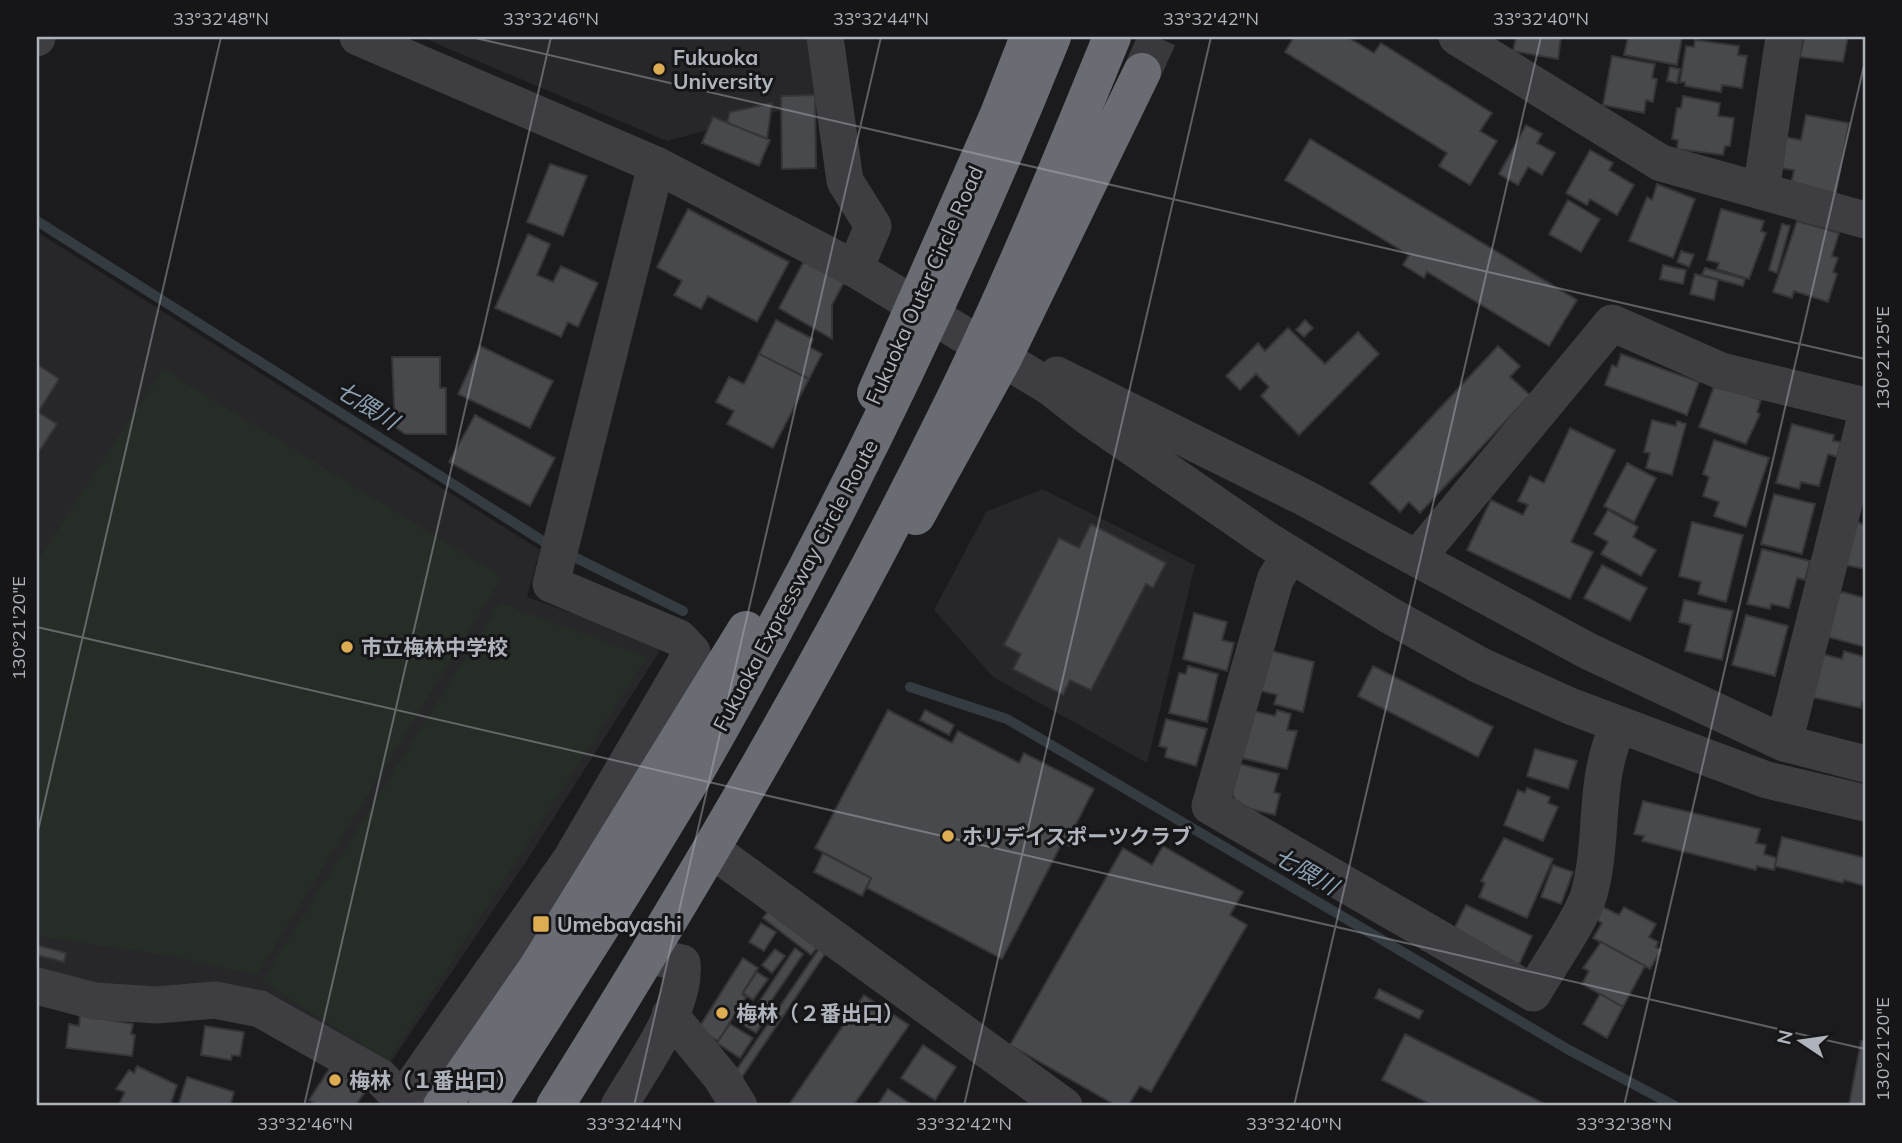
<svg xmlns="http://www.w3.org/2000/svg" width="1902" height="1143" font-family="Mulish,'Noto Sans JP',sans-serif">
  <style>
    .built { fill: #27272a }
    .green { fill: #252d26 }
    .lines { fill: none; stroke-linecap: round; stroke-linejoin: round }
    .stream { stroke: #343c42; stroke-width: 10 }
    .building { fill: #48494d; stroke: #353539; stroke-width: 2 }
    .highway-tunnel { stroke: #39393d; stroke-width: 38; stroke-dasharray: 38 19; stroke-linecap: butt }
    .minor { stroke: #3d3d42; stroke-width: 37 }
    .highway { stroke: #696c72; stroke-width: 38 }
    .highway-bridge { stroke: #696c72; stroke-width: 38 }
    .ticks { fill: none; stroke: #afb3bb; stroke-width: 2; stroke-opacity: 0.45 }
    .poi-dot { fill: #deac52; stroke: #161618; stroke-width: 2.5 }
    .labels { text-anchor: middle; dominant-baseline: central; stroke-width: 6; stroke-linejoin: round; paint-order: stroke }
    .poi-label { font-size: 21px; font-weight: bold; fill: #afb3bb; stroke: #161618; text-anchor: start }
    .street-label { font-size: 21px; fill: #afb3bb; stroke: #161618 }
    .water-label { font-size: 23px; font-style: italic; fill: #8ba0b1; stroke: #161618 }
    .neatline { fill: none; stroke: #afb3bb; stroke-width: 2.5 }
    .ticks-label { font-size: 18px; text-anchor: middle; fill: #afb3bb }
  </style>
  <rect width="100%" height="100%" fill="#1b1b1d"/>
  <g class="built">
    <path d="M 421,37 L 830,37 L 812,102 L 667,141 Z"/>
    <path d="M 37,232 L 540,550 L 527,597 L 655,643 L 659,652 L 527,860 L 387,1068 L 252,993 L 75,983 L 37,974 Z"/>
    <path d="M 1042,489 L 1195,565 L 1147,763 L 993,677 L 934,610 L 986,512 Z"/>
  </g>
  <g class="green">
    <path d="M 163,369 L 502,577 L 257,975 L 166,955 L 37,936 L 37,561 Z"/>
    <path d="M 500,603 L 647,657 L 388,1061 L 262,981 Z"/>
  </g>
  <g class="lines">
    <g class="stream">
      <path d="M 37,221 L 546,543 L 683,611"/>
      <path d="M 910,687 L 1007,719 L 1569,1050 L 1675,1106"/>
    </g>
  </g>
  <g class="building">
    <path d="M 1294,37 L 1347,37 L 1374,53 L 1381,43 L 1492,113 L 1480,131 L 1497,141 L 1470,185 L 1439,166 L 1447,153 L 1285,52 Z"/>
    <path d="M 1516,37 L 1561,37 L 1558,59 L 1513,51 Z"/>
    <path d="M 1628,37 L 1682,37 L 1677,65 L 1624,55 Z"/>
    <path d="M 1804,37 L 1848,37 L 1843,62 L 1800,57 Z"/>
    <path d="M 1695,40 L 1739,46 L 1738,55 L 1747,56 L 1742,88 L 1722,85 L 1721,92 L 1685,86 L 1685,82 L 1680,82 L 1686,46 L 1694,47 Z"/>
    <path d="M 1612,56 L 1655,64 L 1652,78 L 1657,79 L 1653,102 L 1646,100 L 1644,113 L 1603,105 Z"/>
    <path d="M 1670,67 L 1680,69 L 1677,83 L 1667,81 Z"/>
    <path d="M 815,95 L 816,168 L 782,169 L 781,96 Z"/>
    <path d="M 1683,96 L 1720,103 L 1718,116 L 1734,118 L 1730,146 L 1725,146 L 1723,155 L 1677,149 L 1678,140 L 1672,139 L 1677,108 L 1681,108 Z"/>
    <path d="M 772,103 L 767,139 L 727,123 L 730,112 Z"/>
    <path d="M 1806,115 L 1849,123 L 1835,198 L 1790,190 L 1794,170 L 1780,168 L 1785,137 L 1801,140 Z"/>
    <path d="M 713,117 L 770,140 L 759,166 L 702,143 Z"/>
    <path d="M 1526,125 L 1542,134 L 1537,143 L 1555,153 L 1542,175 L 1528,167 L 1518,185 L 1499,174 Z"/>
    <path d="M 1310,139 L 1577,300 L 1549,346 L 1427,272 L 1424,278 L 1403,265 L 1409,255 L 1285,180 Z"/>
    <path d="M 1590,150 L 1613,163 L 1609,170 L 1634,185 L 1617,215 L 1590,199 L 1587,205 L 1566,193 Z"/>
    <path d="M 550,164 L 587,176 L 563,236 L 527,222 Z"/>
    <path d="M 1657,184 L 1695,199 L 1673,258 L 1629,241 L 1647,197 L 1652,200 Z"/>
    <path d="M 1568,200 L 1600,219 L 1581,252 L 1549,234 Z"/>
    <path d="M 688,209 L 789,262 L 757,322 L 708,296 L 701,309 L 674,295 L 682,281 L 657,267 Z"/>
    <path d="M 1721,209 L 1764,221 L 1761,231 L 1766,233 L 1749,279 L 1717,269 L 1719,263 L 1707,260 Z"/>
    <path d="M 1797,221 L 1839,233 L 1832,256 L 1838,258 L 1833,272 L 1837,274 L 1828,302 L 1794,291 L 1792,298 L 1773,292 Z"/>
    <path d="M 1782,224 L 1790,226 L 1777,273 L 1769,270 Z"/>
    <path d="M 528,234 L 550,244 L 537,275 L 553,282 L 561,266 L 598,283 L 578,327 L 568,322 L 561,337 L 495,308 Z"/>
    <path d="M 1681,251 L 1694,255 L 1689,267 L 1677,262 Z"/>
    <path d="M 804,261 L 844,282 L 832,305 L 832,339 L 779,308 Z"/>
    <path d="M 1663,265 L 1686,270 L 1683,284 L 1660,279 Z"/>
    <path d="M 1705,268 L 1745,279 L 1743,286 L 1702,275 Z"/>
    <path d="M 1695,274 L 1718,280 L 1714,300 L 1690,294 Z"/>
    <path d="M 776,320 L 813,339 L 810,347 L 822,354 L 809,379 L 759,354 Z"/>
    <path d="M 1305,320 L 1313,328 L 1304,337 L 1296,330 Z"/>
    <path d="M 1288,328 L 1325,364 L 1358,332 L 1379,354 L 1299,435 L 1261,396 L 1269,387 L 1256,374 L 1240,390 L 1226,376 L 1258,343 L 1265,351 Z"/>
    <path d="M 480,346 L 553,381 L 530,428 L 458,394 Z"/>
    <path d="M 1498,346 L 1520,366 L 1510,377 L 1530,395 L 1420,513 L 1409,502 L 1400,512 L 1370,483 Z"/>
    <path d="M 759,354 L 809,379 L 773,448 L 727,424 L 734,411 L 716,402 L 729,377 L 744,384 Z"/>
    <path d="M 1621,354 L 1699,382 L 1687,415 L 1605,385 L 1612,365 L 1617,367 Z"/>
    <path d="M 392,357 L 440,357 L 440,388 L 446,388 L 446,434 L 405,434 L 395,427 Z"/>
    <path d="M 37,364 L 59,379 L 37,414 Z"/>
    <path d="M 1715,384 L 1761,400 L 1757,412 L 1760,414 L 1746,444 L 1699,427 Z"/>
    <path d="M 38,412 L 57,424 L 40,450 L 37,448 Z"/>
    <path d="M 475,415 L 555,458 L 530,506 L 449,462 Z"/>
    <path d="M 1652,420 L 1676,426 L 1677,421 L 1686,424 L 1672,475 L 1646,468 L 1650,453 L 1644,452 Z"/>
    <path d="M 1792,424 L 1834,435 L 1833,441 L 1841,442 L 1837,457 L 1828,454 L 1819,486 L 1801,482 L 1799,489 L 1776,483 Z"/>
    <path d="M 1570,428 L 1615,450 L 1571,542 L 1593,552 L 1570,599 L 1467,550 L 1491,500 L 1523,515 L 1528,505 L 1518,501 L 1530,476 L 1544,483 Z"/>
    <path d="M 1714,440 L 1769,458 L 1746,527 L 1714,516 L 1719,502 L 1703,496 L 1709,477 L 1703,474 Z"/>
    <path d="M 1627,463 L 1656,478 L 1634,522 L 1604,506 Z"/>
    <path d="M 1774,494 L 1815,504 L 1802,554 L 1761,544 Z"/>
    <path d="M 1608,510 L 1638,527 L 1633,537 L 1656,550 L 1641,576 L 1601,554 L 1608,542 L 1594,534 Z"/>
    <path d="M 1692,522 L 1743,535 L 1726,602 L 1698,594 L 1701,582 L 1679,576 Z"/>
    <path d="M 1857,522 L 1865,525 L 1865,569 L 1845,565 Z"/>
    <path d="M 1091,524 L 1166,563 L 1153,588 L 1146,584 L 1091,690 L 1070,680 L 1063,695 L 1013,669 L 1021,654 L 1004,645 L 1059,538 L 1079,548 Z"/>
    <path d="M 1762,549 L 1810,561 L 1805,580 L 1797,578 L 1789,608 L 1771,604 L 1770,609 L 1747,604 Z"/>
    <path d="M 1602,565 L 1647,588 L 1630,621 L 1584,598 Z"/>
    <path d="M 1843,592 L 1865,598 L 1865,647 L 1828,637 L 1836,595 Z"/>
    <path d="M 1684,600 L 1733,611 L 1722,660 L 1685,651 L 1691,625 L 1679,622 Z"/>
    <path d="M 1194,613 L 1227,622 L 1222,640 L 1234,643 L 1227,671 L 1183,659 Z"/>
    <path d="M 1746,615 L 1788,626 L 1775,676 L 1732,665 Z"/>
    <path d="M 1268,650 L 1314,662 L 1303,712 L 1274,704 L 1277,695 L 1258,690 Z"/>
    <path d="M 1844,651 L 1865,657 L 1865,702 L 1862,702 L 1861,708 L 1807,696 L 1818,653 L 1842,659 Z"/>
    <path d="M 1188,666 L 1218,674 L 1207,722 L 1169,713 L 1179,673 L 1186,674 Z"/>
    <path d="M 1373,666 L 1493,727 L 1478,757 L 1358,696 Z"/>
    <path d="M 888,710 L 952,743 L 958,731 L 1019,763 L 1024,753 L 1094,789 L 1074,828 L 1078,830 L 1069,846 L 1062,843 L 1002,959 L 867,888 L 871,878 L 815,848 Z"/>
    <path d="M 925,710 L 954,725 L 949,735 L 920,720 Z"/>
    <path d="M 1277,710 L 1291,714 L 1287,730 L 1297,731 L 1287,769 L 1242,758 L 1254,711 L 1275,716 Z"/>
    <path d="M 1166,719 L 1207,729 L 1196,766 L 1165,757 L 1167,748 L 1159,746 Z"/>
    <path d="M 1535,749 L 1577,761 L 1568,789 L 1527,776 Z"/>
    <path d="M 1240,764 L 1279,774 L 1274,792 L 1280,794 L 1275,815 L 1251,809 L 1235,800 L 1232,794 Z"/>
    <path d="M 1527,788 L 1550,797 L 1548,803 L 1558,807 L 1543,841 L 1504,825 L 1518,790 L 1525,793 Z"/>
    <path d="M 1643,801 L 1760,829 L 1756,843 L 1766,845 L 1764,854 L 1777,858 L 1774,870 L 1757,866 L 1756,870 L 1642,841 L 1644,836 L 1634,834 Z"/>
    <path d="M 1782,837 L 1865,858 L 1865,886 L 1844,880 L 1843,883 L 1775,866 Z"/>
    <path d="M 1504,838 L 1553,859 L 1527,918 L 1479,897 L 1485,883 L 1481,881 Z"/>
    <path d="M 1163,846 L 1243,892 L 1230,915 L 1247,925 L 1151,1092 L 1140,1086 L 1128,1106 L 1117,1106 L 1010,1045 L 1123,848 L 1152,865 Z"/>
    <path d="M 823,853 L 871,878 L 862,896 L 814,872 Z"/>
    <path d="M 1553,865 L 1573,872 L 1561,904 L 1541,897 Z"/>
    <path d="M 1466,905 L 1532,936 L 1518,967 L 1451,935 Z"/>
    <path d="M 1603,907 L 1619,915 L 1624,907 L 1656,924 L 1649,937 L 1658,942 L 1656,947 L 1661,950 L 1650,969 L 1593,938 L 1602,923 L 1597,920 Z"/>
    <path d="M 769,910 L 817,948 L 811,955 L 763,918 Z"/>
    <path d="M 761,923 L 776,932 L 764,951 L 749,942 Z"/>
    <path d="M 1601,942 L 1645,966 L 1623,1007 L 1582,984 L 1589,971 L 1583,968 Z"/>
    <path d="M 37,945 L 66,953 L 64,962 L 37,955 Z"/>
    <path d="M 795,948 L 803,954 L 767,1007 L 759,1002 Z"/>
    <path d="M 775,949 L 785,956 L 772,973 L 762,965 Z"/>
    <path d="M 819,949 L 825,954 L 740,1080 L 733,1075 Z"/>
    <path d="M 743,958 L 758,968 L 742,994 L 746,997 L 718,1041 L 698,1029 Z"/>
    <path d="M 757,972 L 768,979 L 753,1000 L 743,993 Z"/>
    <path d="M 1379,989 L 1423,1011 L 1419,1019 L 1375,998 Z"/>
    <path d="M 1600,994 L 1623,1007 L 1607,1038 L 1583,1024 Z"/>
    <path d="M 864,995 L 909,1025 L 853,1106 L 788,1106 Z"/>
    <path d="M 744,1004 L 766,1018 L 756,1033 L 735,1020 Z"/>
    <path d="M 80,1015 L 133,1024 L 131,1034 L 135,1035 L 132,1056 L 66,1048 L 69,1024 L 79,1026 Z"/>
    <path d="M 730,1024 L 753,1038 L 740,1058 L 717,1043 Z"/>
    <path d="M 205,1026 L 244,1032 L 240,1056 L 232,1055 L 231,1060 L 201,1055 Z"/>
    <path d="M 1405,1034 L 1549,1106 L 1434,1106 L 1382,1080 Z"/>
    <path d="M 1861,1041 L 1865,1041 L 1865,1106 L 1856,1106 L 1849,1105 Z"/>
    <path d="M 923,1045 L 956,1067 L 935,1100 L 901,1078 Z"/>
    <path d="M 137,1066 L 177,1085 L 170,1106 L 118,1106 L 125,1092 L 116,1089 L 129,1070 L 134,1073 Z"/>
    <path d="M 330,1068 L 365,1092 L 355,1106 L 318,1106 L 309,1100 Z"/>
    <path d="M 187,1077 L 234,1092 L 230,1106 L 178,1106 Z"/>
    <path d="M 888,1089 L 914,1106 L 877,1106 Z"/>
  </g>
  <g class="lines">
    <path class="highway-tunnel" d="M 1142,72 L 1158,37"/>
    <g class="minor">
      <path d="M 358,37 L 656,165 L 855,269 L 1050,387 L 1087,416 L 1267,540 L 1389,615 L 1479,665 L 1570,706 L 1767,780 L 1865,803"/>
      <path d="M 825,37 L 845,181 L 873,226 L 855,269"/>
      <path d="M 1457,37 L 1661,163 L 1865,220"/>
      <path d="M 37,38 L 37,37"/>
      <path d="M 1761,191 L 1784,37"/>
      <path d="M 1057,375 L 1305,498 L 1588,651 L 1784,743 L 1865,764"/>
      <path d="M 1290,554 L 1275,580 L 1210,806 L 1533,993 C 1547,968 1582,919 1589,894 C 1605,836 1592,780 1619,725"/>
      <path d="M 1418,557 L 1612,323 L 1721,371 L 1865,406"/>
      <path d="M 1784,743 L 1865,420"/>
      <path d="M 726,860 L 1064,1106"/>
      <path d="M 37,986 L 94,1001 L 157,1005 L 215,1000 L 260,1009 L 380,1077 L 402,1100"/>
      <path d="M 670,1015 L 721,1077 L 739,1106"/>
      <path d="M 398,1106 L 571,859 L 692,652 L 679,638 L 551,584 L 656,165"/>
      <path d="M 619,1106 C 641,1068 687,1007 682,963 L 664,959"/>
    </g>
    <g class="highway">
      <path d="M 876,393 L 999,114 L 1029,37"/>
      <path d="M 916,516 L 1003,358 L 1142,72"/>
    </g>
    <g class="highway-bridge">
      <path d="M 442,1106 L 538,967 L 746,630"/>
      <path d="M 487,1106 C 555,998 626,891 690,781 C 828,541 949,293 1052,37"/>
      <path d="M 555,1106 C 695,881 830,653 947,415 C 1008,292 1060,164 1112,37"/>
    </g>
  </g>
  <path class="ticks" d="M 471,37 L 1865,359M 37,627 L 1865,1049M 37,835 L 221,37M 304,1106 L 551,37M 634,1106 L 881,37M 964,1106 L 1211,37M 1294,1106 L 1541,37M 1624,1106 L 1865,61"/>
  <g class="poi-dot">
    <circle cx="659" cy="69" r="7"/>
    <circle cx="347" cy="647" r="7"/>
    <circle cx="948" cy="836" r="7"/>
    <rect x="532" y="915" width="18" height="18" rx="3.5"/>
    <circle cx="722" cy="1013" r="7"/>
    <circle cx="335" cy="1080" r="7"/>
  </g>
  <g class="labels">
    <g class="poi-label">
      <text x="673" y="57">Fukuoka<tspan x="673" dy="24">University</tspan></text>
      <text x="361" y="647">市立梅林中学校</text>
      <text x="962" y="836">ホリデイスポーツクラブ</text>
      <text x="557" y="924">Umebayashi</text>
      <text x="736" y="1013">梅林（２番出口）</text>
      <text x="349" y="1080">梅林（１番出口）</text>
    </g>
    <g class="street-label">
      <text transform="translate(924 285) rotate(-66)">Fukuoka Outer Circle Road</text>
      <text transform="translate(795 585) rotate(-62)">Fukuoka Expressway Circle Route</text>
    </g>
    <g class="water-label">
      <text transform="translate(367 405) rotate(32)">七隈川</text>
      <text transform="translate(1306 871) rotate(30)">七隈川</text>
    </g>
  </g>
  <rect width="1902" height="1143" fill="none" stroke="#161618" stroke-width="77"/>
  <g transform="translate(1801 1041) rotate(283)" stroke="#161618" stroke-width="5" paint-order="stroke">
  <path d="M0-5L12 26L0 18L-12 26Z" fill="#afb3bb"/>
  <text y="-10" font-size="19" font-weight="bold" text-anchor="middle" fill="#afb3bb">N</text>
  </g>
  <rect x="38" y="38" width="1826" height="1066" class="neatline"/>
  <g class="ticks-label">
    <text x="221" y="25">33°32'48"N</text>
    <text x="551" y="25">33°32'46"N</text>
    <text x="881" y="25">33°32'44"N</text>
    <text x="1211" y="25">33°32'42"N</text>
    <text x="1541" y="25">33°32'40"N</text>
    <text transform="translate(1883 358) rotate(-90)" y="6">130°21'25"E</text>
    <text transform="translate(19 628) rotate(-90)" y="6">130°21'20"E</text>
    <text transform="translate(1883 1049) rotate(-90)" y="6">130°21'20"E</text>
    <text x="305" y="1130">33°32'46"N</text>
    <text x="634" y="1130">33°32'44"N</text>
    <text x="964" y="1130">33°32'42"N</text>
    <text x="1294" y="1130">33°32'40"N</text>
    <text x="1624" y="1130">33°32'38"N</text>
  </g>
</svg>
